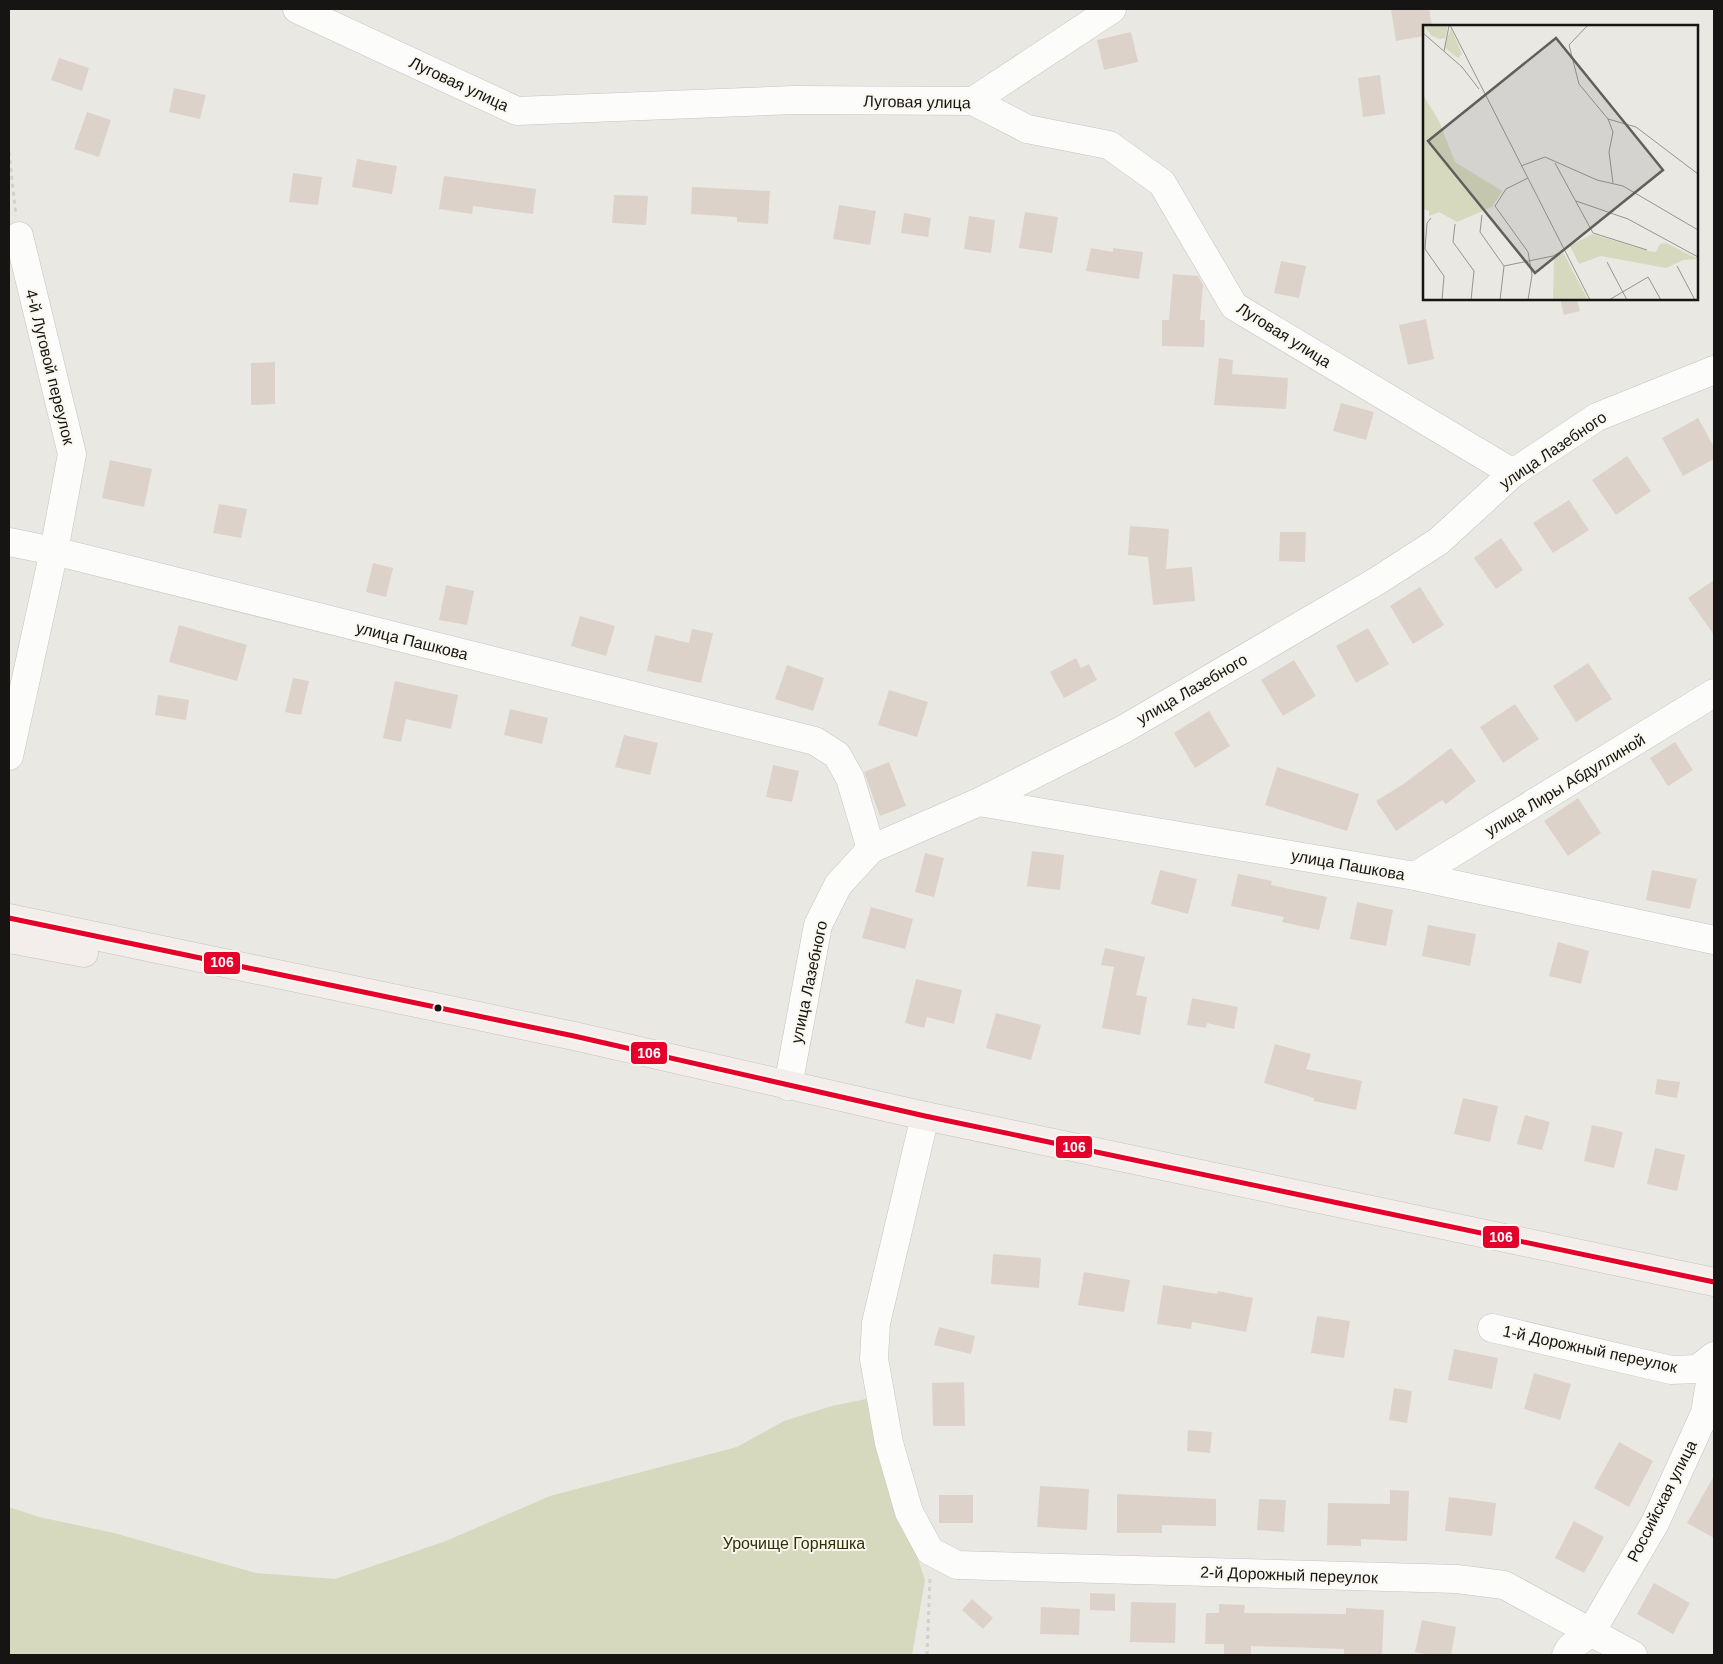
<svg xmlns="http://www.w3.org/2000/svg" width="1723" height="1664" font-family="Arial,sans-serif">
  <style>
    .green { fill: #d6d9bd }
    .building { fill: #ddd2ca }
    .lines { fill: none; stroke-linecap: round; stroke-linejoin: round }
    .minor-casing { stroke: #c5c4c0; stroke-width: 29 }
    .major-casing { stroke: #c4c4c1; stroke-width: 29 }
    .path { stroke: #d1d1cf; stroke-width: 3; stroke-dasharray: 4 4; stroke-linecap: butt }
    .minor { stroke: #fcfcfb; stroke-width: 28 }
    .major { stroke: #f3eeec; stroke-width: 28 }
    .bus-1-casing { stroke: #f9f7ee; stroke-width: 9 }
    .bus-1 { stroke: #e4002b; stroke-width: 5 }
    .bus-dot { fill: #161513; stroke: #f9f7ee; stroke-width: 2 }
    .labels { text-anchor: middle; dominant-baseline: central; stroke-width: 4; stroke-linejoin: round; paint-order: stroke }
    .street-label { font-size: 16px; fill: #161513; stroke: #f9f7ee }
    .park-label { font-size: 16px; fill: #2d3104; stroke: #f9f7ee }
    .inset-road { fill: none; stroke: #959490; stroke-width: 1 }
    .view { fill: #605f5c; fill-opacity: 0.15; stroke: #605f5c; stroke-width: 2.5 }
    .inset-edge { fill: none; stroke: #161513; stroke-width: 2.5 }
    .line-badge { stroke: #f9f7ee; stroke-width: 2 }
    .badge-label { font-size: 14px; text-anchor: middle; font-weight: bold; fill: #fff }
  </style>
  <rect width="100%" height="100%" fill="#e9e8e3"/>
  <path class="green" d="M 866,1399 L 925,1580 L 912,1655 L 9,1655 L 9,1507 L 39,1517 L 114,1533 L 256,1573 L 335,1579 L 446,1541 L 550,1496 L 737,1447 L 784,1421 L 832,1406 Z"/>
  <g class="building">
    <path d="M 1391,9 L 1429,9 L 1432,26 L 1424,26 L 1424,36 L 1396,41 Z"/>
    <path d="M 1131,32 L 1138,62 L 1104,70 L 1097,40 Z"/>
    <path d="M 59,58 L 89,68 L 82,91 L 51,80 Z"/>
    <path d="M 1380,75 L 1385,114 L 1363,117 L 1358,78 Z"/>
    <path d="M 174,88 L 206,95 L 200,119 L 169,112 Z"/>
    <path d="M 87,112 L 111,120 L 99,157 L 74,149 Z"/>
    <path d="M 357,159 L 397,166 L 392,194 L 352,187 Z"/>
    <path d="M 293,173 L 322,177 L 318,205 L 289,202 Z"/>
    <path d="M 444,176 L 536,189 L 533,214 L 473,206 L 472,214 L 439,209 Z"/>
    <path d="M 692,187 L 770,191 L 768,224 L 737,222 L 737,217 L 691,214 Z"/>
    <path d="M 614,195 L 648,196 L 646,225 L 612,223 Z"/>
    <path d="M 839,205 L 876,211 L 870,245 L 833,239 Z"/>
    <path d="M 1025,212 L 1058,217 L 1052,253 L 1019,248 Z"/>
    <path d="M 904,213 L 931,218 L 928,237 L 901,233 Z"/>
    <path d="M 969,216 L 995,220 L 991,253 L 964,249 Z"/>
    <path d="M 1091,248 L 1113,252 L 1113,248 L 1143,252 L 1139,279 L 1086,271 Z"/>
    <path d="M 1281,261 L 1306,266 L 1299,298 L 1274,293 Z"/>
    <path d="M 1173,274 L 1198,276 L 1203,285 L 1200,320 L 1205,320 L 1204,347 L 1162,346 L 1162,320 L 1169,320 Z"/>
    <path d="M 1560,299 L 1577,299 L 1580,311 L 1564,315 Z"/>
    <path d="M 1426,319 L 1434,359 L 1408,365 L 1399,325 Z"/>
    <path d="M 1219,358 L 1233,360 L 1232,374 L 1288,378 L 1286,409 L 1214,405 Z"/>
    <path d="M 275,362 L 275,404 L 251,405 L 251,363 Z"/>
    <path d="M 1341,403 L 1374,412 L 1366,440 L 1333,431 Z"/>
    <path d="M 1698,418 L 1714,447 L 1714,459 L 1683,476 L 1662,438 Z"/>
    <path d="M 1627,456 L 1651,491 L 1616,515 L 1592,480 Z"/>
    <path d="M 110,460 L 152,469 L 144,507 L 102,498 Z"/>
    <path d="M 1569,500 L 1589,530 L 1553,553 L 1533,523 Z"/>
    <path d="M 219,504 L 247,509 L 241,538 L 213,533 Z"/>
    <path d="M 1130,526 L 1169,529 L 1166,569 L 1192,567 L 1195,601 L 1153,605 L 1148,557 L 1128,555 Z"/>
    <path d="M 1280,532 L 1306,532 L 1305,562 L 1279,561 Z"/>
    <path d="M 1501,538 L 1523,570 L 1496,589 L 1474,558 Z"/>
    <path d="M 373,563 L 393,568 L 386,597 L 366,592 Z"/>
    <path d="M 1714,580 L 1714,635 L 1688,598 Z"/>
    <path d="M 446,585 L 474,591 L 467,625 L 439,620 Z"/>
    <path d="M 1420,587 L 1444,625 L 1413,644 L 1390,606 Z"/>
    <path d="M 580,616 L 615,626 L 606,656 L 571,646 Z"/>
    <path d="M 179,625 L 247,645 L 237,681 L 169,662 Z"/>
    <path d="M 1368,628 L 1389,664 L 1356,683 L 1336,646 Z"/>
    <path d="M 692,629 L 713,633 L 701,683 L 647,671 L 655,635 L 689,643 Z"/>
    <path d="M 1076,658 L 1081,668 L 1089,664 L 1097,680 L 1064,698 L 1050,672 Z"/>
    <path d="M 1294,660 L 1316,696 L 1283,716 L 1261,680 Z"/>
    <path d="M 1588,663 L 1612,699 L 1576,722 L 1553,686 Z"/>
    <path d="M 787,665 L 824,678 L 813,711 L 775,699 Z"/>
    <path d="M 293,678 L 309,681 L 301,715 L 285,712 Z"/>
    <path d="M 395,681 L 458,695 L 451,729 L 406,719 L 401,742 L 383,738 Z"/>
    <path d="M 889,690 L 928,702 L 917,737 L 878,725 Z"/>
    <path d="M 158,695 L 189,700 L 186,720 L 155,715 Z"/>
    <path d="M 1515,704 L 1539,739 L 1503,763 L 1480,727 Z"/>
    <path d="M 510,709 L 548,718 L 542,744 L 504,735 Z"/>
    <path d="M 1209,711 L 1230,746 L 1195,768 L 1174,733 Z"/>
    <path d="M 624,735 L 658,743 L 650,775 L 615,767 Z"/>
    <path d="M 1675,742 L 1693,770 L 1668,786 L 1650,758 Z"/>
    <path d="M 1451,748 L 1476,781 L 1446,804 L 1442,800 L 1396,831 L 1376,801 L 1405,783 Z"/>
    <path d="M 889,762 L 906,806 L 880,816 L 864,772 Z"/>
    <path d="M 773,765 L 799,771 L 792,802 L 766,797 Z"/>
    <path d="M 1277,767 L 1359,794 L 1347,831 L 1265,805 Z"/>
    <path d="M 1578,798 L 1601,833 L 1568,856 L 1544,821 Z"/>
    <path d="M 1032,851 L 1064,855 L 1060,890 L 1027,886 Z"/>
    <path d="M 925,853 L 944,858 L 934,897 L 915,892 Z"/>
    <path d="M 1160,870 L 1197,879 L 1188,914 L 1151,904 Z"/>
    <path d="M 1652,870 L 1697,879 L 1690,909 L 1646,900 Z"/>
    <path d="M 1238,874 L 1272,881 L 1271,885 L 1327,897 L 1319,930 L 1282,922 L 1284,917 L 1231,906 Z"/>
    <path d="M 1357,902 L 1393,910 L 1386,946 L 1350,939 Z"/>
    <path d="M 871,907 L 913,919 L 905,949 L 862,938 Z"/>
    <path d="M 1428,925 L 1476,934 L 1470,966 L 1422,956 Z"/>
    <path d="M 1558,942 L 1589,951 L 1581,984 L 1549,976 Z"/>
    <path d="M 1105,948 L 1145,957 L 1136,995 L 1147,997 L 1140,1035 L 1102,1028 L 1114,967 L 1101,965 Z"/>
    <path d="M 916,979 L 962,990 L 954,1024 L 927,1017 L 924,1028 L 905,1023 Z"/>
    <path d="M 1192,998 L 1238,1007 L 1234,1029 L 1207,1023 L 1206,1028 L 1187,1025 Z"/>
    <path d="M 996,1013 L 1041,1025 L 1031,1060 L 986,1048 Z"/>
    <path d="M 1275,1044 L 1311,1054 L 1306,1069 L 1362,1081 L 1356,1110 L 1314,1101 L 1314,1098 L 1264,1083 Z"/>
    <path d="M 1657,1079 L 1680,1082 L 1677,1098 L 1655,1094 Z"/>
    <path d="M 1463,1098 L 1498,1106 L 1490,1142 L 1454,1134 Z"/>
    <path d="M 1525,1115 L 1550,1122 L 1542,1150 L 1517,1144 Z"/>
    <path d="M 1592,1125 L 1623,1132 L 1614,1168 L 1584,1161 Z"/>
    <path d="M 1655,1148 L 1685,1155 L 1677,1191 L 1647,1184 Z"/>
    <path d="M 993,1254 L 1041,1258 L 1039,1288 L 991,1284 Z"/>
    <path d="M 1084,1272 L 1130,1280 L 1124,1312 L 1078,1305 Z"/>
    <path d="M 1163,1285 L 1217,1294 L 1218,1291 L 1253,1298 L 1246,1332 L 1192,1322 L 1191,1329 L 1157,1324 Z"/>
    <path d="M 1317,1316 L 1350,1321 L 1344,1358 L 1311,1353 Z"/>
    <path d="M 939,1327 L 975,1336 L 971,1354 L 934,1345 Z"/>
    <path d="M 1454,1349 L 1498,1358 L 1492,1389 L 1448,1380 Z"/>
    <path d="M 1534,1373 L 1571,1384 L 1560,1420 L 1524,1409 Z"/>
    <path d="M 964,1382 L 965,1426 L 933,1426 L 932,1383 Z"/>
    <path d="M 1394,1388 L 1412,1391 L 1407,1423 L 1389,1420 Z"/>
    <path d="M 1188,1430 L 1212,1432 L 1210,1453 L 1187,1451 Z"/>
    <path d="M 1619,1442 L 1653,1461 L 1629,1507 L 1594,1488 Z"/>
    <path d="M 1714,1476 L 1714,1538 L 1687,1523 Z"/>
    <path d="M 1040,1486 L 1089,1489 L 1087,1530 L 1037,1527 Z"/>
    <path d="M 1390,1490 L 1409,1491 L 1407,1541 L 1361,1539 L 1361,1546 L 1327,1545 L 1328,1503 L 1390,1504 Z"/>
    <path d="M 1117,1494 L 1216,1499 L 1216,1526 L 1162,1525 L 1162,1533 L 1117,1533 Z"/>
    <rect x="939" y="1495" width="34" height="28"/>
    <path d="M 1449,1497 L 1496,1503 L 1492,1536 L 1445,1531 Z"/>
    <path d="M 1259,1499 L 1286,1500 L 1284,1532 L 1257,1530 Z"/>
    <path d="M 1574,1521 L 1604,1537 L 1584,1573 L 1555,1558 Z"/>
    <path d="M 1654,1583 L 1690,1603 L 1673,1634 L 1637,1614 Z"/>
    <path d="M 1090,1593 L 1115,1594 L 1115,1611 L 1090,1610 Z"/>
    <path d="M 972,1599 L 993,1618 L 983,1629 L 962,1610 Z"/>
    <path d="M 1131,1602 L 1176,1603 L 1175,1643 L 1130,1642 Z"/>
    <path d="M 1219,1604 L 1245,1605 L 1244,1613 L 1346,1614 L 1346,1608 L 1384,1610 L 1382,1655 L 1344,1655 L 1344,1649 L 1251,1646 L 1251,1655 L 1224,1655 L 1224,1644 L 1205,1644 L 1206,1613 L 1219,1613 Z"/>
    <path d="M 1041,1607 L 1080,1609 L 1079,1635 L 1040,1634 Z"/>
    <path d="M 1422,1620 L 1456,1627 L 1451,1655 L 1431,1655 L 1415,1652 Z"/>
  </g>
  <g class="lines">
    <defs>
      <g id="minor">
        <path d="M 297,9 L 517,111 L 794,100 L 973,101 L 1027,129 L 1109,145 L 1162,183 L 1234,306 L 1513,473"/>
        <path d="M 973,101 L 1112,9"/>
        <path d="M 9,542 L 54,551 L 815,741 L 837,755 L 850,778 L 871,849"/>
        <path d="M 9,756 L 54,551 L 72,454 L 19,236"/>
        <path d="M 979,802 L 1415,876 L 1714,940"/>
        <path d="M 1415,876 L 1714,693"/>
        <path d="M 788,1086 L 818,925 L 838,885 L 871,849 L 979,802 L 1124,729 L 1377,581 L 1439,541 L 1513,473 L 1597,417 L 1714,370"/>
        <path d="M 925,1116 L 876,1323 L 874,1359 L 889,1443 L 909,1512 L 930,1551 L 957,1565 L 1457,1579 L 1504,1585 L 1633,1655"/>
        <path d="M 1492,1328 L 1671,1370 L 1697,1369 L 1714,1356"/>
        <path d="M 1566,1655 L 1570,1648 L 1591,1632 L 1655,1523 L 1705,1413 L 1714,1358"/>
      </g>
      <g id="major">
        <path d="M 9,918 L 574,1036 L 925,1116 L 1714,1282"/>
        <path d="M 9,939 L 84,953"/>
      </g>
    </defs>
    <use href="#minor" class="minor-casing"/>
    <use href="#major" class="major-casing"/>
    <g class="path">
      <path d="M 9,152 L 16,216"/>
      <path d="M 927,1655 L 930,1577"/>
    </g>
    <use href="#minor" class="minor"/>
    <use href="#major" class="major"/>
    <defs>
      <path id="bus-1" d="M 9,918 L 574,1036 L 925,1116 L 1714,1282"/>
    </defs>
    <use href="#bus-1" class="bus-1-casing"/>
    <use href="#bus-1" class="bus-1"/>
  </g>
  <circle class="bus-dot" cx="438" cy="1008" r="4.5"/>
  <g class="labels">
    <g class="street-label">
      <text transform="translate(459 84) rotate(25)">Луговая улица</text>
      <text transform="translate(917 102) rotate(1)">Луговая улица</text>
      <text transform="translate(1284 335) rotate(32)">Луговая улица</text>
      <text transform="translate(50 367) rotate(76)">4-й Луговой переулок</text>
      <text transform="translate(1553 450) rotate(-34)">улица Лазебного</text>
      <text transform="translate(412 641) rotate(14)">улица Пашкова</text>
      <text transform="translate(1192 689) rotate(-30)">улица Лазебного</text>
      <text transform="translate(1565 785) rotate(-31)">улица Лиры Абдуллиной</text>
      <text transform="translate(1348 865) rotate(10)">улица Пашкова</text>
      <text transform="translate(809 982) rotate(-78)">улица Лазебного</text>
      <text transform="translate(1590 1349) rotate(12)">1-й Дорожный переулок</text>
      <text transform="translate(1662 1501) rotate(-63)">Российская улица</text>
      <text transform="translate(1289 1575) rotate(2)">2-й Дорожный переулок</text>
    </g>
    <g class="park-label">
      <text x="794" y="1543">Урочище Горняшка</text>
    </g>
  </g>
  <g transform="translate(1423 25)">
    <rect width="275" height="275" fill="#e9e8e3"/>
    <path d="M 0,0 L 25,0 L 22,13 L 17,14 L 9,11 ZM 28,3 L 39,29 L 35,33 L 21,22 ZM 0,70 L 16,96 L 32,137 L 79,166 L 69,182 L 34,197 L 16,187 L 6,191 L 6,186 L 0,184 ZM 169,209 L 225,226 L 233,227 L 237,219 L 243,218 L 275,234 L 260,235 L 243,243 L 178,231 L 156,239 L 147,221 ZM 140,228 L 141,229 L 165,275 L 130,274 L 131,233 Z" fill="#d6d9bd"/>
    <path class="inset-road" d="M 27,0 L 167,275M 165,0 L 146,20 L 156,59 L 185,94 L 190,107 L 186,127 L 190,158M 0,8 L 39,42 L 56,64M 21,26 L 26,1M 185,94 L 213,102 L 275,149M 132,138 L 170,208 L 224,225M 98,141 L 122,132 L 174,155 L 200,161 L 275,205M 105,153 L 83,164 L 72,181 L 105,227 L 109,250 L 105,275M 153,176 L 205,194 L 275,232M 59,190 L 57,207 L 81,241 L 77,275M 8,193 L 4,198 L 2,224 L 21,251 L 19,275M 32,199 L 30,217 L 51,246 L 48,275M 184,237 L 204,275M 81,241 L 130,231 L 141,225M 254,241 L 272,275M 186,275 L 225,252 L 238,275"/>
    <path class="view" d="M 133,13 L 240,145 L 112,248 L 5,116 Z"/>
    <rect width="275" height="275" class="inset-edge"/>
  </g>
  <g class="line-badge">
    <rect x="203" y="951" width="38" height="24" rx="5" fill="#e4002b"/>
    <rect x="630" y="1041" width="38" height="24" rx="5" fill="#e4002b"/>
    <rect x="1055" y="1135" width="38" height="24" rx="5" fill="#e4002b"/>
    <rect x="1482" y="1225" width="38" height="24" rx="5" fill="#e4002b"/>
  </g>
  <g class="badge-label">
    <text x="222" y="967">106</text>
    <text x="649" y="1058">106</text>
    <text x="1074" y="1152">106</text>
    <text x="1501" y="1242">106</text>
  </g>
  <rect width="1723" height="1664" fill="none" stroke="#161513" stroke-width="20"/>
</svg>
